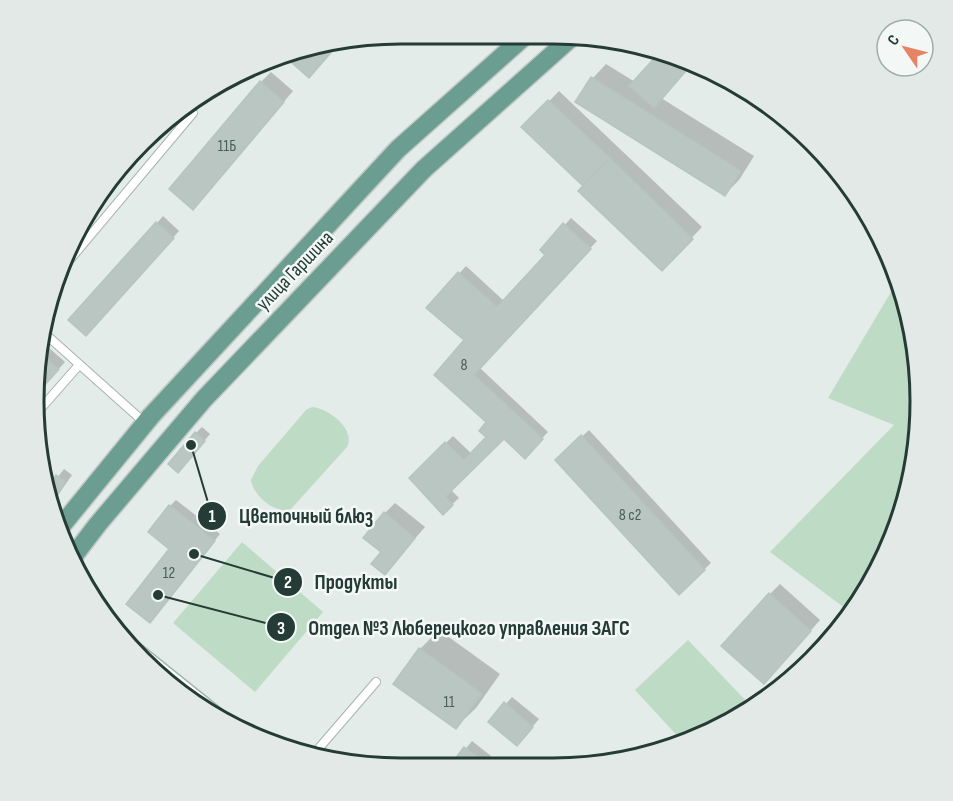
<svg xmlns="http://www.w3.org/2000/svg" width="953" height="801" font-family="'Sofia Sans Condensed',sans-serif">
  <style>
    .green { fill: #bedbc5 }
    .shadow { fill: #0003 }
    .building { fill: #b9c6c1; stroke: #b6c5bf; stroke-width: 1.5 }
    .lines { fill: none; stroke-linecap: round; stroke-linejoin: round }
    .lane-casing { stroke: #a6b4af; stroke-width: 10 }
    .secondary-casing { stroke: #a2b7af; stroke-width: 21 }
    .primary-casing { stroke: #c2c8c6; stroke-width: 21 }
    .lane { stroke: #fff; stroke-width: 8 }
    .secondary { stroke: #fff; stroke-width: 18 }
    .primary { stroke: #6b9e90; stroke-width: 18 }
    .labels { text-anchor: middle; dominant-baseline: central; stroke-width: 5; stroke-linejoin: round; paint-order: stroke }
    .number-label { font-size: 16px; fill: #495e58 }
    .street-label { font-size: 20px; fill: #243c35; stroke: #f3f8f6 }
    .rim { fill: none; stroke: #243c35; stroke-width: 3 }
    .leader { fill: none; stroke: #243c35; stroke-width: 2 }
    .callout-dot { fill: #243c35; stroke: #f3f8f6; stroke-width: 2 }
    .mark-label { font-size: 18px; text-anchor: middle; font-weight: bold; fill: #fff }
    .callout-label { font-size: 21px; text-anchor: middle; font-weight: bold; fill: #243c35; stroke: #f3f8f6; stroke-width: 5; stroke-linejoin: round; paint-order: stroke }
  </style>
  <rect width="100%" height="100%" fill="#e3ece8"/>
  <g class="green">
    <path d="M 891,292 L 899,294 L 920,401 L 892,541 L 846,609 L 770,552 L 894,425 L 828,398 Z"/>
    <path d="M 312,407 C 328,408 356,429 347,447 L 291,509 C 276,515 253,496 251,480 L 258,466 L 306,410 Z"/>
    <path d="M 242,542 L 323,612 L 255,692 L 173,623 Z"/>
    <path d="M 688,640 L 748,703 L 693,740 L 683,742 L 635,690 Z"/>
  </g>
  <g class="shadow">
    <path d="M 659,54 L 692,64 L 661,98 L 754,156 L 739,180 L 725,194 L 578,101 L 593,78 L 606,64 L 635,82 Z"/>
    <path d="M 271,72 L 293,91 L 193,208 L 261,82 Z"/>
    <path d="M 559,91 L 702,227 L 662,269 L 585,186 L 524,127 Z"/>
    <path d="M 163,216 L 179,231 L 92,327 L 157,223 Z"/>
    <path d="M 571,218 L 597,241 L 480,368 L 548,432 L 525,456 L 504,436 L 451,490 L 459,498 L 443,513 L 411,478 L 453,436 L 472,454 L 488,437 L 488,422 L 436,375 L 466,340 L 429,307 L 466,266 L 504,301 L 548,255 L 542,250 Z"/>
    <path d="M 47,346 L 65,362 L 36,394 L 36,357 Z"/>
    <path d="M 202,427 L 210,434 L 185,464 L 196,433 Z"/>
    <path d="M 589,430 L 711,563 L 679,593 L 557,460 Z"/>
    <path d="M 64,469 L 72,475 L 51,505 L 47,491 Z"/>
    <path d="M 176,500 L 220,534 L 150,621 L 171,548 L 170,506 Z"/>
    <path d="M 395,503 L 425,527 L 385,573 L 385,513 Z"/>
    <path d="M 780,584 L 820,620 L 774,672 L 770,594 Z"/>
    <path d="M 439,630 L 500,674 L 476,708 L 456,727 L 420,649 Z"/>
    <path d="M 512,697 L 539,719 L 523,738 L 490,722 Z"/>
    <path d="M 472,741 L 491,756 L 482,768 L 450,768 Z"/>
  </g>
  <g class="building">
    <path d="M 341,41 L 309,78 L 282,54 L 306,45 Z"/>
    <path d="M 658,54 L 692,64 L 654,108 L 629,86 Z"/>
    <path d="M 591,77 L 741,171 L 725,196 L 575,102 Z"/>
    <path d="M 260,81 L 284,102 L 193,210 L 169,189 Z"/>
    <path d="M 548,100 L 610,158 L 583,186 L 521,127 Z"/>
    <path d="M 610,158 L 693,239 L 662,271 L 578,191 Z"/>
    <path d="M 156,222 L 174,238 L 86,336 L 68,320 Z"/>
    <path d="M 563,223 L 591,249 L 474,375 L 543,439 L 525,459 L 504,439 L 445,497 L 453,505 L 443,515 L 409,478 L 445,442 L 464,460 L 486,437 L 479,431 L 486,422 L 434,375 L 464,340 L 426,308 L 458,272 L 497,307 L 545,255 L 540,250 Z"/>
    <path d="M 39,352 L 59,369 L 36,395 L 36,355 Z"/>
    <path d="M 195,432 L 205,441 L 178,473 L 168,464 Z"/>
    <path d="M 581,435 L 705,570 L 679,595 L 555,460 Z"/>
    <path d="M 56,475 L 66,482 L 51,504 L 47,489 Z"/>
    <path d="M 169,505 L 215,541 L 150,623 L 126,604 L 169,549 L 148,532 Z"/>
    <path d="M 384,512 L 415,538 L 385,575 L 371,564 L 381,552 L 363,538 Z"/>
    <path d="M 769,593 L 811,631 L 764,684 L 721,646 Z"/>
    <path d="M 419,648 L 482,694 L 456,729 L 393,684 Z"/>
    <path d="M 504,702 L 533,727 L 517,746 L 488,722 Z"/>
    <path d="M 464,747 L 486,763 L 482,768 L 448,768 Z"/>
  </g>
  <g class="lines">
    <defs>
      <g id="lane">
        <path d="M 57,275 L 193,113 L 185,106"/>
        <path d="M 42,331 L 145,423"/>
        <path d="M 36,414 L 79,365"/>
        <path d="M 313,755 L 376,682"/>
      </g>
      <path id="secondary" d="M 134,651 L 220,720"/>
      <g id="primary">
        <path d="M 58,530 L 151,416 L 398,149 L 526,35"/>
        <path d="M 72,558 L 98,524 L 204,399 L 424,169 L 573,36"/>
      </g>
    </defs>
    <use href="#lane" class="lane-casing"/>
    <use href="#secondary" class="secondary-casing"/>
    <use href="#primary" class="primary-casing"/>
    <use href="#lane" class="lane"/>
    <use href="#secondary" class="secondary"/>
    <use href="#primary" class="primary"/>
  </g>
  <g class="labels">
    <g class="number-label">
      <text x="227" y="146">11Б</text>
      <text x="464" y="365">8</text>
      <text x="630" y="515">8 с2</text>
      <text x="169" y="573">12</text>
      <text x="449" y="702">11</text>
    </g>
    <g class="street-label">
      <text transform="translate(295 271) rotate(-46)">улица Гаршина</text>
    </g>
  </g>
  <path d="M0 0H953V801H0ZM401 44H553A357 357 0 0 1 910 401V401A357 357 0 0 1 553 758H401A357 357 0 0 1 44 401V401A357 357 0 0 1 401 44Z" fill="#e2e9e7" fill-rule="evenodd"/>
  <path class="rim" d="M401 44H553A357 357 0 0 1 910 401V401A357 357 0 0 1 553 758H401A357 357 0 0 1 44 401V401A357 357 0 0 1 401 44Z"/>
  <path class="leader" d="M191 445L212 516M194 554L288 582M158 595L281 627"/>
  <g class="callout-dot">
    <circle cx="191" cy="445" r="6"/>
    <circle cx="194" cy="554" r="6"/>
    <circle cx="158" cy="595" r="6"/>
    <circle cx="212" cy="516" r="15"/>
    <circle cx="288" cy="582" r="15"/>
    <circle cx="281" cy="627" r="15"/>
  </g>
  <g class="mark-label">
    <text x="212" y="522">1</text>
    <text x="288" y="588">2</text>
    <text x="281" y="634">3</text>
  </g>
  <g class="callout-label">
    <text x="306" y="523">Цветочный блюз</text>
    <text x="356" y="589">Продукты</text>
    <text x="469" y="635">Отдел №3 Люберецкого управления ЗАГС</text>
  </g>
  <g transform="translate(905 48) rotate(305)"><circle r="28" fill="#f3f8f6" stroke="#a0ada9" stroke-width="1.5"/>
  <path d="M0-4.5L10 22L0 15L-10 22Z" fill="#e78365"/>
  <text y="-9" font-size="16" font-weight="bold" text-anchor="middle" fill="#243c35">С</text>
  </g>
</svg>
